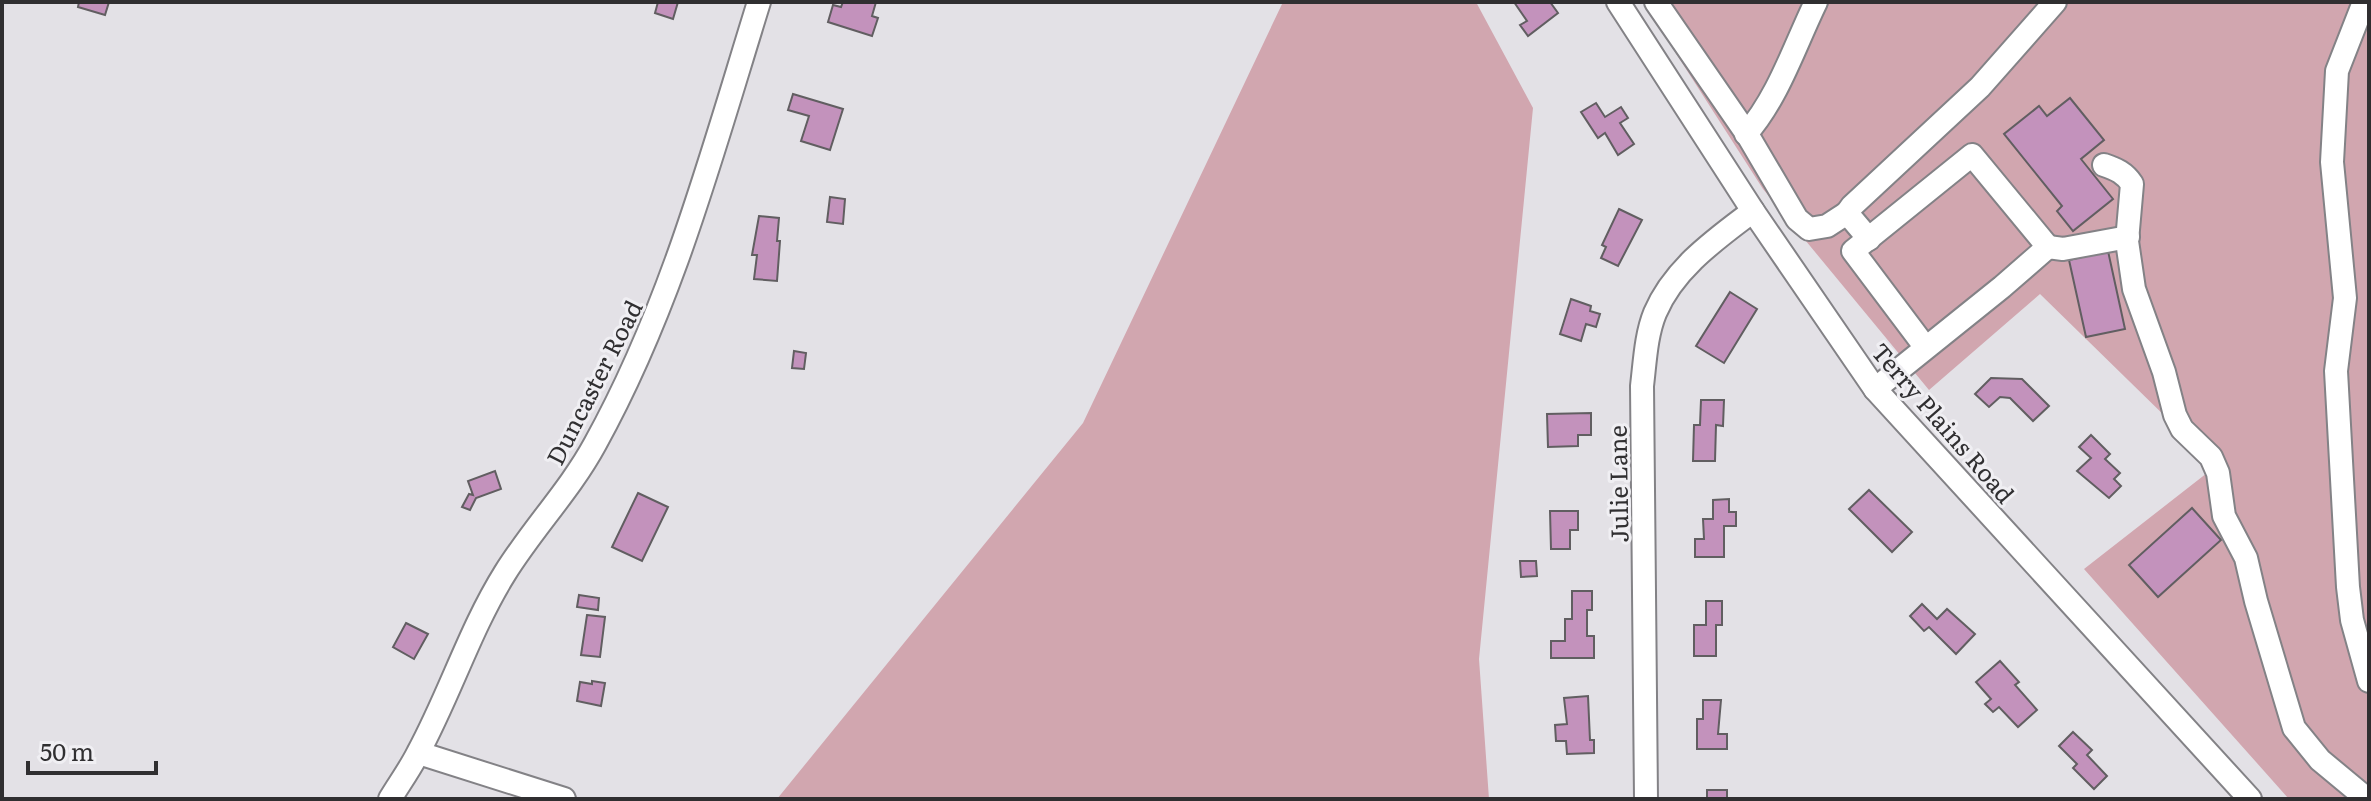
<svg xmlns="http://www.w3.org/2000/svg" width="2371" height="801" font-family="Literata,serif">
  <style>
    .green { fill: #d1a6af }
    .building { fill: #c392bc; stroke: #615e61; stroke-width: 2 }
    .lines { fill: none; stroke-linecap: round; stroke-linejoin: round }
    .minor-casing { stroke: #838286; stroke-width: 26 }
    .minor { stroke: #fff; stroke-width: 22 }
    .labels { text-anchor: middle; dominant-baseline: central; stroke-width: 6; stroke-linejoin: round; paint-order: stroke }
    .street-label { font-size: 24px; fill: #302f31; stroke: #f0eff3 }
  </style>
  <rect width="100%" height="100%" fill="#e3e1e6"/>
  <g class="green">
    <path d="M 1283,2 L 1476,2 L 1533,108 L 1479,659 L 1489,799 L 777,799 L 1083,423 Z"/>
    <path d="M 1643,2 L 2369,2 L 2369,799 L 2289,799 L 2084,569 L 2216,466 L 2040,294 L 1929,390 L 1763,189 Z"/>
  </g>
  <g class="building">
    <path d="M 79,2 L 109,2 L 105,15 L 78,7 Z"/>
    <path d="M 658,2 L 678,2 L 673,19 L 655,13 Z"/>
    <path d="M 843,2 L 876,2 L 872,16 L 878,18 L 872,36 L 828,22 L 833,5 L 841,7 Z"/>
    <path d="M 1514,2 L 1550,2 L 1558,13 L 1528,36 L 1520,25 L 1527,21 Z"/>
    <path d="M 793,94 L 843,109 L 830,150 L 801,141 L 809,116 L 788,110 Z"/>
    <path d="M 2070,98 L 2104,140 L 2081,159 L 2113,199 L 2073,231 L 2057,211 L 2062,206 L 2004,134 L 2039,106 L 2047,116 Z"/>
    <path d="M 1596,103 L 1605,117 L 1621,107 L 1628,118 L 1620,123 L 1634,144 L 1618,155 L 1605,133 L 1598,138 L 1581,112 Z"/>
    <path d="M 830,197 L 845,199 L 843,224 L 827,222 Z"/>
    <path d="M 1619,209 L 1642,220 L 1618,266 L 1601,258 L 1606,247 L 1602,245 Z"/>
    <path d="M 759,216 L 779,218 L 777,241 L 780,241 L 777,281 L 754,279 L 757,255 L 752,255 Z"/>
    <path d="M 2108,251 L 2125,329 L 2086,337 L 2069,260 Z"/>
    <path d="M 1730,292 L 1757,309 L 1724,363 L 1696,346 Z"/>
    <path d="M 1571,299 L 1591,306 L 1590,311 L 1600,314 L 1596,327 L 1586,324 L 1581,341 L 1560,334 Z"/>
    <path d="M 794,351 L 806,353 L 804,369 L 792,368 Z"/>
    <path d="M 1991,378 L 2022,379 L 2049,406 L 2033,421 L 2010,398 L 2000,397 L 1989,407 L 1975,394 Z"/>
    <path d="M 1701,400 L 1724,400 L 1723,426 L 1716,425 L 1715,461 L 1693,461 L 1694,425 L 1700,425 Z"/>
    <path d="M 1591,413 L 1591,435 L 1578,435 L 1578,446 L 1548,447 L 1547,414 Z"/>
    <path d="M 2091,435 L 2110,454 L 2105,459 L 2120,473 L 2114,479 L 2121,486 L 2109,498 L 2077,471 L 2091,458 L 2079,447 Z"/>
    <path d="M 495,471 L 501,489 L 476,498 L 470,510 L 462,507 L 469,494 L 473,495 L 468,481 Z"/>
    <path d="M 1869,490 L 1912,532 L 1892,552 L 1849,509 Z"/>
    <path d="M 638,493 L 668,507 L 642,561 L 612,547 Z"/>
    <path d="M 1729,499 L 1729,512 L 1736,512 L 1736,526 L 1724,526 L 1724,557 L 1695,557 L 1695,539 L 1704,539 L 1703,519 L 1713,519 L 1713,500 Z"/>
    <path d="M 2192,508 L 2221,540 L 2158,597 L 2129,565 Z"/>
    <path d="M 1550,511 L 1578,511 L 1578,530 L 1570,530 L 1570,549 L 1551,549 Z"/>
    <path d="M 1520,561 L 1536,561 L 1537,576 L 1521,577 Z"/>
    <path d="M 1572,591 L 1592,591 L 1592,610 L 1587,610 L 1587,636 L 1594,636 L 1594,658 L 1551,658 L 1551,641 L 1565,641 L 1565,619 L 1572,619 Z"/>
    <path d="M 579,595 L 599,598 L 598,610 L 577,607 Z"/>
    <path d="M 1706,601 L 1722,601 L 1722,625 L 1716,625 L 1716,656 L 1694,656 L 1694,625 L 1706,625 Z"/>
    <path d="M 1922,604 L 1937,619 L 1947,609 L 1975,634 L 1956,654 L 1929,627 L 1924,631 L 1910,616 Z"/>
    <path d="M 587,615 L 605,617 L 600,657 L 581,655 Z"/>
    <path d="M 406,623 L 428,634 L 414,659 L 393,647 Z"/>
    <path d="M 2000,661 L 2019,682 L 2015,685 L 2037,710 L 2018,727 L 1999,707 L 1993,712 L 1985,704 L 1991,699 L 1976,682 Z"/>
    <path d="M 592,681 L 605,683 L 601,706 L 577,701 L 580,682 L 592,684 Z"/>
    <path d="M 1588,696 L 1590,740 L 1594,740 L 1594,753 L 1567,754 L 1566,741 L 1556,741 L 1555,725 L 1567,724 L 1564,698 Z"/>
    <path d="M 1703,700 L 1721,700 L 1718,734 L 1727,734 L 1727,749 L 1697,749 L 1697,719 L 1703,719 Z"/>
    <path d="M 2073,732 L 2092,750 L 2087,755 L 2107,776 L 2094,789 L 2073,768 L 2077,764 L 2059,746 Z"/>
    <rect x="1707" y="790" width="20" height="9"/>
  </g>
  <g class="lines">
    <defs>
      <g id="minor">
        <path d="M 1618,2 L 1753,211 L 1875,389 L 2250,799"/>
        <path d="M 1656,2 L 1747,134 L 1797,219 L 1809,229 L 1827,226 L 1847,213"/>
        <path d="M 2364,2 L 2337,71 L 2332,162 L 2345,298 L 2336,371 L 2348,587 L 2352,620 L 2369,681"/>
        <path d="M 1746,134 C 1778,98 1795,45 1816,2"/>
        <path d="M 2104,165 C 2116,169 2125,173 2132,184 L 2127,241 L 2134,289 L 2164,372 L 2175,415 L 2182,429 L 2211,457 L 2218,473 L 2224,516 L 2246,558 L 2256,601 L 2294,728 L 2320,760 L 2367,799"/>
        <path d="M 1869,239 L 1847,213 L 1852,206 L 1980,87 L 2055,2"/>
        <path d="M 2048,247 L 2063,249 L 2128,237"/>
        <path d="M 1875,389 L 2002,287 L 2048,247 L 1972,155 L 1853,251 L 1926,348"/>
        <path d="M 419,753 L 564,799"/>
        <path d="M 390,799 C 399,784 410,769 418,753 C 450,694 470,629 505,573 C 533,528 570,490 595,444 C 672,305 712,153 759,2"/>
        <path d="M 1646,799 L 1642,386 C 1645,361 1646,335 1655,313 C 1674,268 1716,239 1753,211"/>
      </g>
    </defs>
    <use href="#minor" class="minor-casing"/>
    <use href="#minor" class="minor"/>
  </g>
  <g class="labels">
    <g class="street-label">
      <text transform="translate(593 382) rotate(-63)">Duncaster Road</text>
      <text transform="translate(1944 422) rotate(49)">Terry Plains Road</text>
      <text transform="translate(1617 484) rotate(-91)">Julie Lane</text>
    </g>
  </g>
  <rect width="2371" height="801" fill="none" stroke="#302f31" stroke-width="8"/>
  <path d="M28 761v12h128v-12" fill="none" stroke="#302f31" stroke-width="4"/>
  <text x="40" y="761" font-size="24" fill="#302f31" stroke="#f0eff3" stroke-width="6" paint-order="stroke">50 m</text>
</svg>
